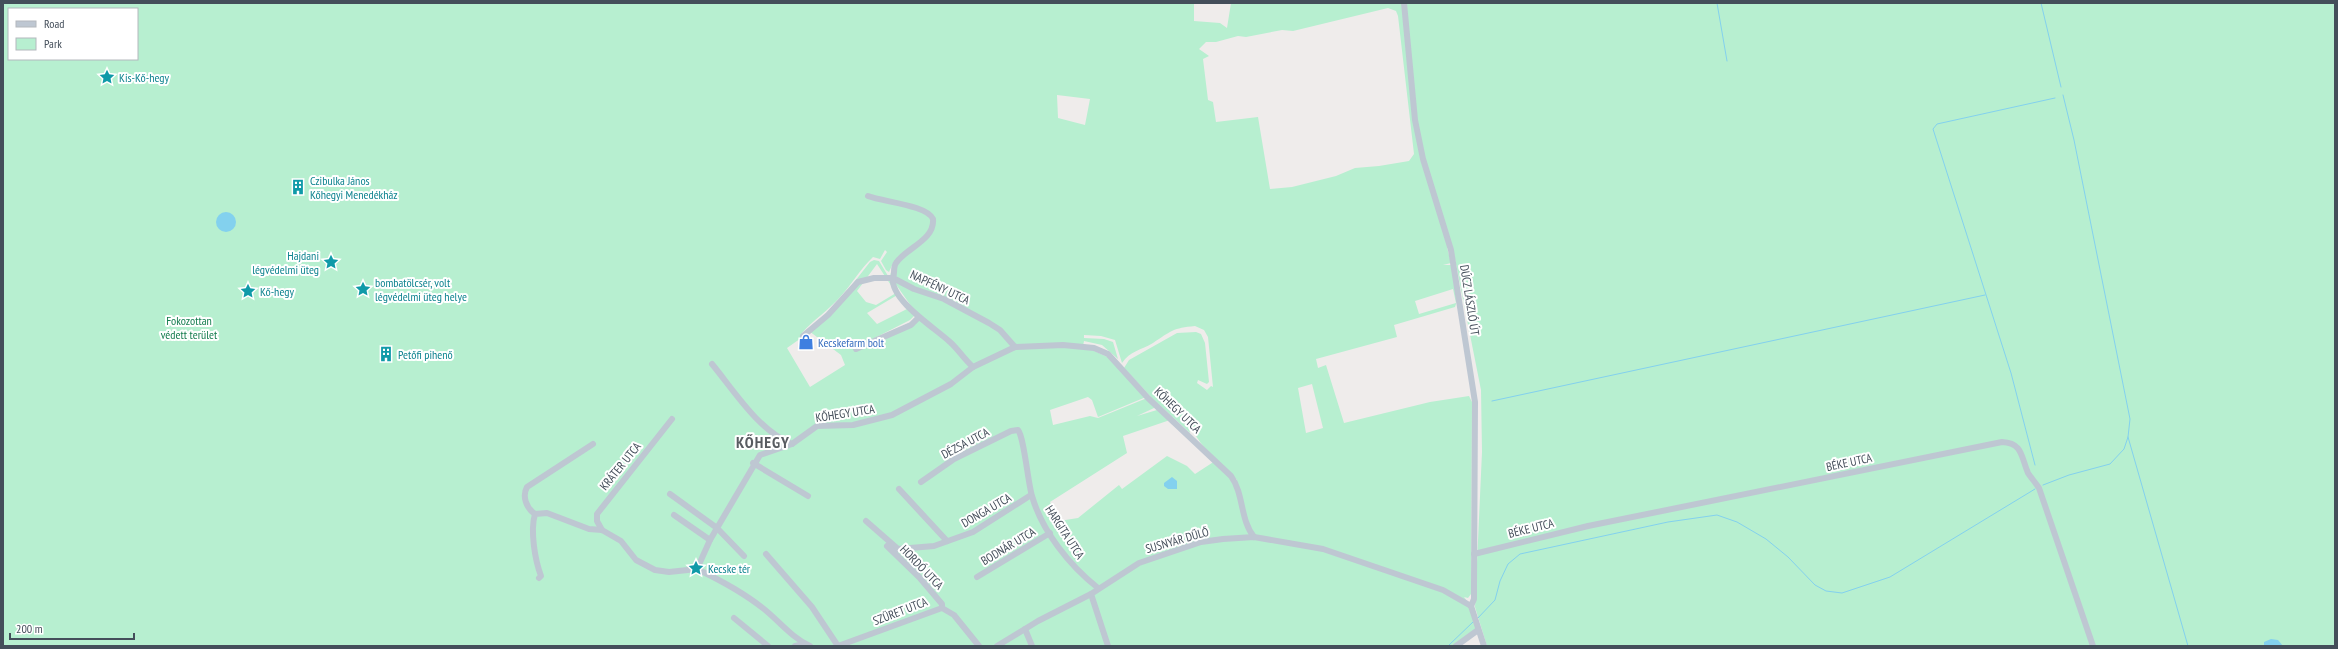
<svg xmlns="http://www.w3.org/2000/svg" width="2338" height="649" font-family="'PT Sans Narrow',sans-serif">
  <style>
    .green { fill: #b7efd0; fill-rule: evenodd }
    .water { fill: #83d1ee }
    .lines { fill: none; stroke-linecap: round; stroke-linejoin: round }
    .stream { stroke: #83d1ee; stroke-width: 1 }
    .minor { stroke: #bec7d2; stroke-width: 6 }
    .labels { text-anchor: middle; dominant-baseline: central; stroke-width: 4; stroke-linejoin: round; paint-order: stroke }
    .culture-label { font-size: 12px; fill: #0d838f; stroke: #fff; text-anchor: start }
    .street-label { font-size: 12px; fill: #444e5a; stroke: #fff }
    .park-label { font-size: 12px; fill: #147c4e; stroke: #fff }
    .shop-label { font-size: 12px; fill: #366cbe; stroke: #fff; text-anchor: start }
    .district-label { font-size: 16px; font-weight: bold; letter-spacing: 1px; fill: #585c61; stroke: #fff }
  </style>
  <rect width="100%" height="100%" fill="#efeceb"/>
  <path class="green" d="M 3,3 L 1194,3 L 1194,21 L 1220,23 L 1227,28 L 1231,3 L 2335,3 L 2335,646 L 1487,646 L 1475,607 L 1482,452 L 1481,390 L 1453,249 L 1447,247 L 1451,263 L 1443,265 L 1451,265 L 1457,301 L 1455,307 L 1394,325 L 1397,337 L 1316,359 L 1318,368 L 1326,365 L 1344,423 L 1430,402 L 1469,396 L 1472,402 L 1471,594 L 1468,598 L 1464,597 L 1473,609 L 1480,628 L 1456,646 L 3,646 ZM 1388,8 L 1396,11 L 1398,16 L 1414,154 L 1409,161 L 1379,166 L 1355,168 L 1336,176 L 1292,187 L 1270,189 L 1258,117 L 1216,122 L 1213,102 L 1208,100 L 1203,59 L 1209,56 L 1199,49 L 1206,42 L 1216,42 L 1238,36 L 1246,37 L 1282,30 L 1293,31 ZM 9,9 L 137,9 L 137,59 L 9,59 ZM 1057,95 L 1090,99 L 1085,125 L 1058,118 ZM 885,250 L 887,252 L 881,261 L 886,270 L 889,272 L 894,261 L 890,276 L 916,313 L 922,317 L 853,349 L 910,320 L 915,315 L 909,308 L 877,324 L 867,313 L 899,294 L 879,261 L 874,260 L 870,262 L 844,295 L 809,331 L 841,355 L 845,365 L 810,387 L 787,348 L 804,336 L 802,333 C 813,320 829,310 841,296 C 852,284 860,269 873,257 L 880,259 ZM 877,264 L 896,293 L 876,305 L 866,302 L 857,291 ZM 1453,289 L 1456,303 L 1419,314 L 1415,301 ZM 1195,326 L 1204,330 L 1208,337 L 1213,387 L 1211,386 L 1207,390 L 1197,383 L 1198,380 L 1207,384 L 1209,382 L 1205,343 L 1201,334 L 1196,332 L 1177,333 L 1129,360 L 1124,368 L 1153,399 L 1190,433 L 1188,420 L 1193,419 C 1185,437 1226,466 1237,480 L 1237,489 L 1230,476 L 1215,461 L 1195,474 L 1187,466 L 1167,456 L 1122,489 L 1119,485 L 1078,518 L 1059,521 L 1050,502 L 1127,453 L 1123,436 L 1170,420 L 1157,410 L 1137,416 L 1154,408 L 1154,405 L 1147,398 L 1098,418 L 1090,416 L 1053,425 L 1050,410 L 1088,397 L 1092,400 L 1098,417 L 1146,397 L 1112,359 L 1083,346 L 1084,341 L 1102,345 L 1118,359 L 1113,342 L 1104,339 L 1084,338 L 1084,335 L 1101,336 L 1115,340 L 1122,363 C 1130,351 1141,350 1153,343 C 1171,331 1173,328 1195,326 ZM 1312,384 L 1323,428 L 1306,433 L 1298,388 Z"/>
  <g class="water">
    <circle cx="226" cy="222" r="10"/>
    <path d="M 1172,477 L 1177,481 L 1177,489 L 1168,489 L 1164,486 L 1164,483 Z"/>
    <path d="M 2271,639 L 2278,640 L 2283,646 L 2264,646 L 2264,642 Z"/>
  </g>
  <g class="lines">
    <g class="stream">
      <path d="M 1717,3 L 1727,61"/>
      <path d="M 2041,3 L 2061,87"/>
      <path d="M 1492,401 L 1985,295"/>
      <path d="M 2128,437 L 2188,646"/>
      <path d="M 2035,465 L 2011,373 L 1933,129 L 1937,124 L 2055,98"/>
      <path d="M 2043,485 L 2069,475 L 2110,464 L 2124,449 L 2128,437 L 2130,419 L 2074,140 L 2063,95"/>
      <path d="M 1477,619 L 1495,600 L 1500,581 L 1508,564 L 1520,554 L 1668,522 L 1717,515 L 1737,522 L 1766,539 L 1788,557 L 1815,585 L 1826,591 L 1842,593 L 1890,577 L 2035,489"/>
      <path d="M 1448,646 L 1473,622"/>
    </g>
    <g class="minor">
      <path d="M 1404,3 L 1415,120 L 1423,159 L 1451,250 L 1475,402 L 1474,585 L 1474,599 L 1471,606"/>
      <path d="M 868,196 C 883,202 927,205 933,219 C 935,240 906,248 896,263 C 893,267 895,273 893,278 L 914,289 L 944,299 L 989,323 L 1000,330 L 1015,347"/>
      <path d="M 803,336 L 828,315 L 858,282 L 874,278 L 893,278 C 890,300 935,328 950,342 C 958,349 964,359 973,367"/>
      <path d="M 856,349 L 911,325 L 918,318"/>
      <path d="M 712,364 C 735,392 759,431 792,444"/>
      <path d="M 753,463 L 808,496"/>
      <path d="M 921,482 L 954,459 L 1011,431 L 1018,430 C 1024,437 1028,483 1032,496 C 1042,531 1069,565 1098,588"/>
      <path d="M 899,489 L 947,541"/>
      <path d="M 670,494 L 717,528 L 744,556"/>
      <path d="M 535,514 C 526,508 522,496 527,487 L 593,444"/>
      <path d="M 674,515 L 710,540"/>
      <path d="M 866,521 L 898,549 L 934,546 L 973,532 L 1031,495"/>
      <path d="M 602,530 L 597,521 L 597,514 L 672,419"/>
      <path d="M 887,546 L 919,577 L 942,604 L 942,608"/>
      <path d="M 766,554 L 812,607 L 838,646"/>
      <path d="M 1474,554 L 1588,526 L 2002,442 C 2023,443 2021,457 2028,473 C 2031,478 2036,483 2039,488 L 2093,646"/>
      <path d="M 697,569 L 710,540 L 760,455 L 792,444 L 817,426 L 853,425 L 892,415 L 951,384 L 973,367 L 1015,347 L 1063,345 L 1094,348 L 1108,354 L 1148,398 L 1231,476 C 1244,494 1240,520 1254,537"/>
      <path d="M 697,569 C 720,580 744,593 764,609 C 779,621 792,638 810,646"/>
      <path d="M 977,577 L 1050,533"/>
      <path d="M 539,578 L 541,576 C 535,560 530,531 535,514 L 547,513 L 589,529 L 602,530 L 621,541 L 636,560 L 655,570 L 669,572 L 697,569"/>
      <path d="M 1091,594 L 1108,646"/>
      <path d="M 1471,606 L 1484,646"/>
      <path d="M 734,618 L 768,646"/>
      <path d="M 1025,629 L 1032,646"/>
      <path d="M 795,646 L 804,644"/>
      <path d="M 838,646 L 942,608 L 954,615 L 979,646"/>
      <path d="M 997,646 L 1038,621 L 1091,594 L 1139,563 L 1201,542 L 1223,539 L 1254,537 L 1323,549 L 1443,590 L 1471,606"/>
      <path d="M 1456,646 L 1478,630"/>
    </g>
  </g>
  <defs>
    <symbol id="sight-bare" viewBox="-9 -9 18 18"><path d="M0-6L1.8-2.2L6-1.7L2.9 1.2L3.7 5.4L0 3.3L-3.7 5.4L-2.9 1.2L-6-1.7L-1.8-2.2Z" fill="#0f9aa8" stroke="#fff" stroke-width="2.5" paint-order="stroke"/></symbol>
    <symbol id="building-bare" viewBox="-9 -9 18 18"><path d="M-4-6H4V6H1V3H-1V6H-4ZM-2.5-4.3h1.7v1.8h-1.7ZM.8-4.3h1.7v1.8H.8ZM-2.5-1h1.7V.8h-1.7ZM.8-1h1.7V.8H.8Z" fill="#0f9aa8" stroke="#fff" stroke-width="2.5" paint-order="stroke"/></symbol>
    <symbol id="shop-bare" viewBox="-9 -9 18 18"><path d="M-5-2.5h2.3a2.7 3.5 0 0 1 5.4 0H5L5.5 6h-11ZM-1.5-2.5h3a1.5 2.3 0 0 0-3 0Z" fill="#3f7fe0" stroke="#fff" stroke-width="2.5" paint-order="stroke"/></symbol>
  </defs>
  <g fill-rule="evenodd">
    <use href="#sight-bare" x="96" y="66" width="22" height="22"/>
    <use href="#building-bare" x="287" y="176" width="22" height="22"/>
    <use href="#sight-bare" x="320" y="251" width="22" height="22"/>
    <use href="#sight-bare" x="352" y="278" width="22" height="22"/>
    <use href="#sight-bare" x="237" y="280" width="22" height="22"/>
    <use href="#shop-bare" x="795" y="331" width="22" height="22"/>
    <use href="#building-bare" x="375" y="343" width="22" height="22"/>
    <use href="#sight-bare" x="685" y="557" width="22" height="22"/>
  </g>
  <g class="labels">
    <g class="culture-label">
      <text x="119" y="77">Kis-Kő-hegy</text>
      <text x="310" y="180">Czibulka János<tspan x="310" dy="14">Kőhegyi Menedékház</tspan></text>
      <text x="319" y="255" text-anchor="end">Hajdani<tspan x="319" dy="14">légvédelmi üteg</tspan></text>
      <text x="375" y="282">bombatölcsér, volt<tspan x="375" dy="14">légvédelmi üteg helye</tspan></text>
      <text x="260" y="291">Kő-hegy</text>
      <text x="398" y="354">Petőfi pihenő</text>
      <text x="708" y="568">Kecske tér</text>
    </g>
    <g class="street-label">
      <text transform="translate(940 287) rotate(25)">NAPFÉNY UTCA</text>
      <text transform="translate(1470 300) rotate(81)">DÚCZ LÁSZLÓ ÚT</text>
      <text transform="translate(1178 410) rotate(44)">KŐHEGY UTCA</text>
      <text transform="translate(845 413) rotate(-9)">KŐHEGY UTCA</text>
      <text transform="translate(965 443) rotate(-28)">DÉZSA UTCA</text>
      <text transform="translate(1849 462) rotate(-12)">BÉKE UTCA</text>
      <text transform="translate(620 466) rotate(-51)">KRÁTER UTCA</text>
      <text transform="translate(986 510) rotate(-30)">DONGA UTCA</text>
      <text transform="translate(1531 528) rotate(-14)">BÉKE UTCA</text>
      <text transform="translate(1065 532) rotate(57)">HARGITA UTCA</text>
      <text transform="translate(1177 540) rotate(-16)">SUSNYÁR DŰLŐ</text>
      <text transform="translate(1008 546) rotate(-31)">BODNÁR UTCA</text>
      <text transform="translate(922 567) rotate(46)">HORDÓ UTCA</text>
      <text transform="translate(900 611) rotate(-21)">SZÜRET UTCA</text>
    </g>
    <g class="park-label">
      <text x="189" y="320">Fokozottan<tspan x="189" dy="14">védett terület</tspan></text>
    </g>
    <g class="shop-label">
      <text x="818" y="342">Kecskefarm bolt</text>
    </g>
    <g class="district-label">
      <text x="763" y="442">KŐHEGY</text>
    </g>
  </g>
  <rect width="2338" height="649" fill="none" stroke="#444e5a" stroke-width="8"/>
  <rect x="8" y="8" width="130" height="52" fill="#ffffff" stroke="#b4b8bd"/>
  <rect x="16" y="21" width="20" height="6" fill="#bec7d2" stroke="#b4b8bd"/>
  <text x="44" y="28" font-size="12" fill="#444e5a">Road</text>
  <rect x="16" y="38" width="20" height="12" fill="#b7efd0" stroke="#b4b8bd"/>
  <text x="44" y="48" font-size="12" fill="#444e5a">Park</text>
  <path d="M10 633v6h124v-6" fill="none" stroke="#444e5a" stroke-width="2"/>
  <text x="16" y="633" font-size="12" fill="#444e5a" stroke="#ffffff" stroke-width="3" paint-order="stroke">200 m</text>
</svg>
